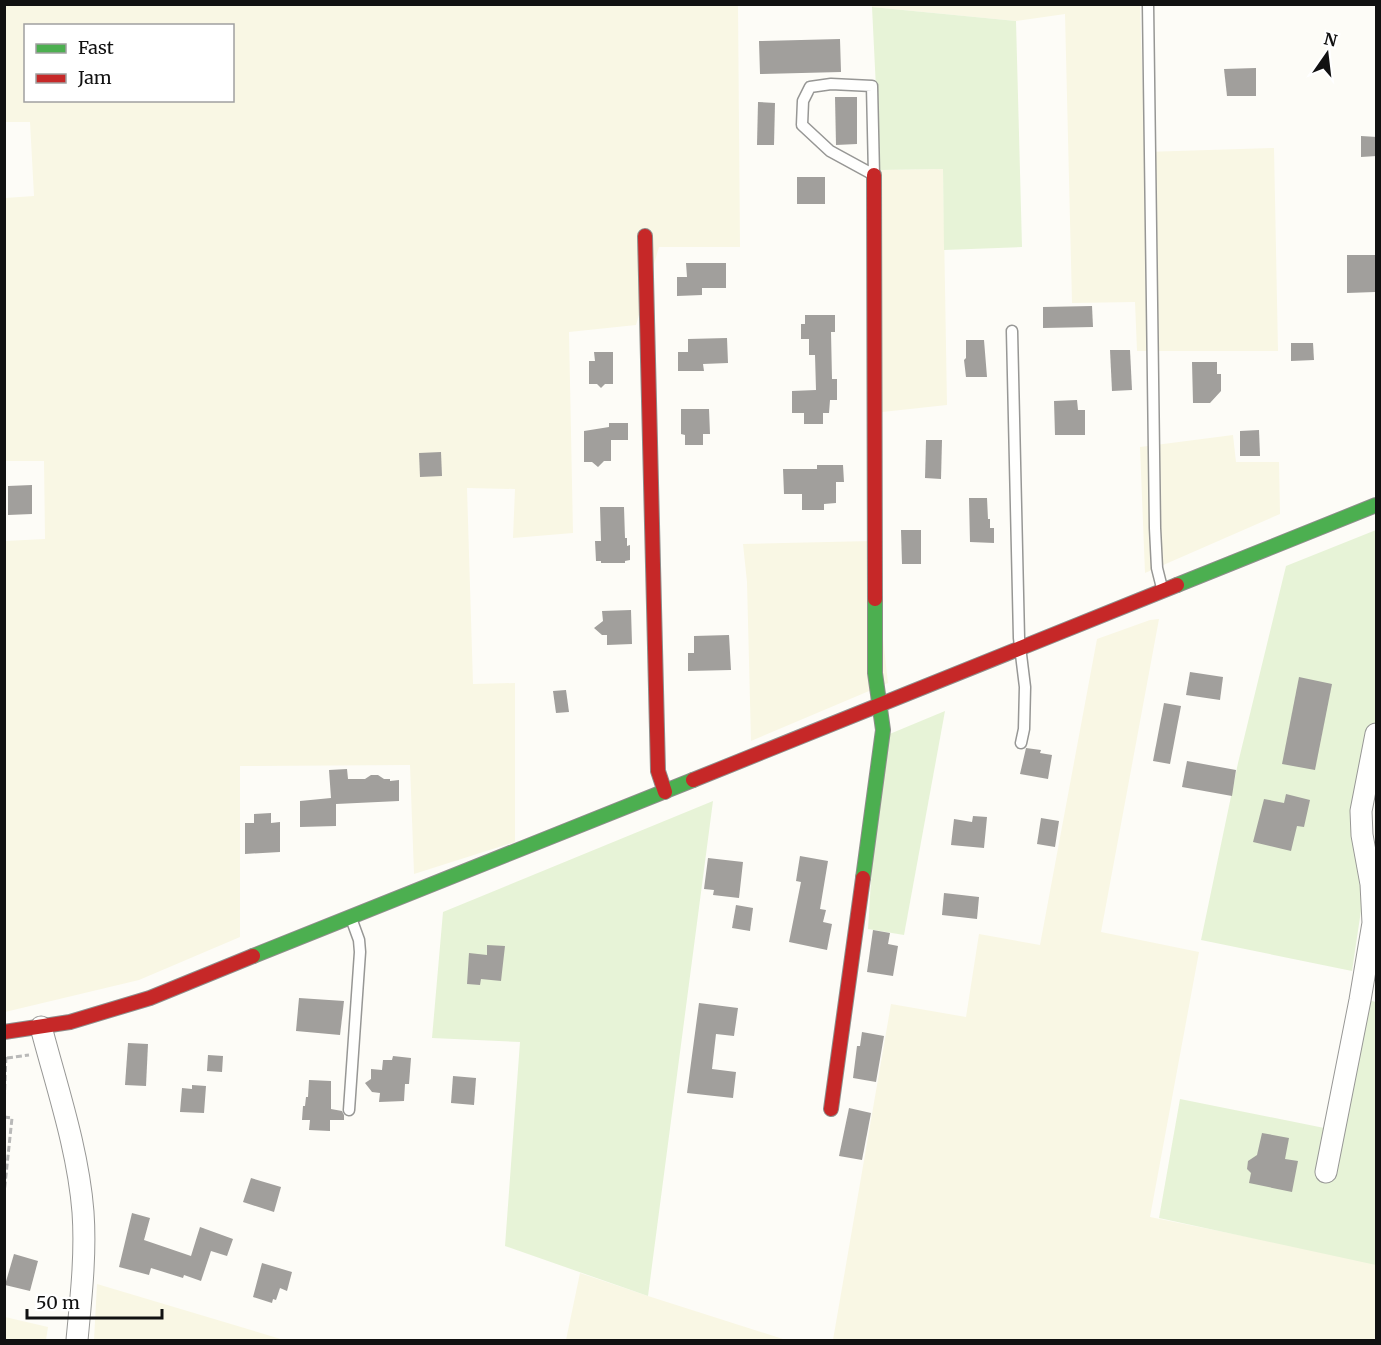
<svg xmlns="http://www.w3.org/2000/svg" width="1381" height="1345" font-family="Merriweather,serif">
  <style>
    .farmland { fill: #f9f7e4; fill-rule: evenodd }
    .green { fill: #e7f3d7 }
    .building { fill: #a19f9c }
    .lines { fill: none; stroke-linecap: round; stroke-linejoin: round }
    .lane-casing { stroke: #979795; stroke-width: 13 }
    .street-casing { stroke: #979795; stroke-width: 23 }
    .fast-casing { stroke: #8e8d8b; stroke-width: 16 }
    .jam-casing { stroke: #8e8d8b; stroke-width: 16 }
    .path { stroke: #b9b9b8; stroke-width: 3; stroke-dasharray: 6 3; stroke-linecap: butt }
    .lane { stroke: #fffffe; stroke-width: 10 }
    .street { stroke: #fffffe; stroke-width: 21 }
    .fast { stroke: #4caf50; stroke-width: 14 }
    .jam { stroke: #c62828; stroke-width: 14 }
  </style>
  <rect width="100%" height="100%" fill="#fdfcf7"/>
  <g class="farmland">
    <path d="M 5,5 L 738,5 L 740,247 L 659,247 L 636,325 L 569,332 L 573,533 L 513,538 L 515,489 L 467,488 L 473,684 L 515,683 L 515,842 L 414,874 L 410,765 L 240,766 L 240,937 L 139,980 L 5,1012 L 5,541 L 45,539 L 44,461 L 5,461 L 5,198 L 34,196 L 30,122 L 5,122 ZM 26,26 L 232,26 L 232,100 L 26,100 Z"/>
    <path d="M 872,5 L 1140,5 L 1145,152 L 1274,148 L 1278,351 L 1137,351 L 1135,302 L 1072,303 L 1065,14 L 1016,21 L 872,7 Z"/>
    <path d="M 943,169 L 947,405 L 882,412 L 880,170 Z"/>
    <path d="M 1233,435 L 1236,462 L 1279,462 L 1280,514 L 1145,573 L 1140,447 Z"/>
    <path d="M 872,541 L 888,683 L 751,741 L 747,582 L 743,544 Z"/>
    <path d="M 1159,619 L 1101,932 L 1199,952 L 1150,1217 L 1376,1263 L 1376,1340 L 833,1340 L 891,1004 L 966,1017 L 979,934 L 1040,945 L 1097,639 L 1150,620 Z"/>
    <path d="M 580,1273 L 648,1296 L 786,1340 L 566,1340 Z"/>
    <path d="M 97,1284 L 284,1340 L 94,1340 Z"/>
    <path d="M 5,1317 L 48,1327 L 46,1340 L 5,1340 Z"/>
  </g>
  <g class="green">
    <path d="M 872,7 L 1016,21 L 1022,247 L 944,250 L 943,169 L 880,170 Z"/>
    <path d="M 1376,530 L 1376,792 L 1361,789 L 1354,835 L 1362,904 L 1352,971 L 1201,940 L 1238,763 L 1286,566 Z"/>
    <path d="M 945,711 L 904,935 L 868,929 L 880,738 Z"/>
    <path d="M 713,801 L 648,1296 L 505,1246 L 520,1042 L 432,1038 L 443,912 Z"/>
    <path d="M 1368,1000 L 1376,1002 L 1376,1265 L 1159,1218 L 1180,1099 L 1344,1132 Z"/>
  </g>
  <g class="building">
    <path d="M 840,39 L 841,72 L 760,74 L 759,41 Z"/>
    <path d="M 1256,68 L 1256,96 L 1227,96 L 1224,69 Z"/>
    <path d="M 835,97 L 857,97 L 857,144 L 836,145 Z"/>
    <path d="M 758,102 L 775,103 L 774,145 L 757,145 Z"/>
    <path d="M 1361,136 L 1377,137 L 1377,156 L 1361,157 Z"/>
    <rect x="797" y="177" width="28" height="27"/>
    <path d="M 1347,255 L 1375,255 L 1375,292 L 1347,293 Z"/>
    <path d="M 686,263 L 726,263 L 726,288 L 702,288 L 702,295 L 677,296 L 677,277 L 687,277 Z"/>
    <path d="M 1092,306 L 1093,327 L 1043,328 L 1043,307 Z"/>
    <path d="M 805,315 L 835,315 L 835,332 L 831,332 L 832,379 L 837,379 L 837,400 L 830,400 L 829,413 L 823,413 L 823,424 L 804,424 L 804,413 L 792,413 L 792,391 L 816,390 L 815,355 L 809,355 L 809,339 L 801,339 L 801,324 L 805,324 Z"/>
    <path d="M 727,338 L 728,363 L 703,364 L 704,371 L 678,371 L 678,352 L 688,352 L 688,339 Z"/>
    <path d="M 966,340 L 984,340 L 987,377 L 966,377 L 964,360 L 966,358 Z"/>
    <path d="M 1291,343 L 1313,343 L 1314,360 L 1291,361 Z"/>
    <path d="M 1110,350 L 1130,350 L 1132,390 L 1112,391 Z"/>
    <path d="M 594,352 L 613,352 L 613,384 L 605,384 L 601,388 L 597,384 L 589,384 L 589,361 L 595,361 Z"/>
    <path d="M 1192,362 L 1217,362 L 1217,374 L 1221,374 L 1221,391 L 1210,403 L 1193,403 Z"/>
    <path d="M 1077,400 L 1078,410 L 1085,410 L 1085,435 L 1055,435 L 1054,401 Z"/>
    <path d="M 681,409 L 709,409 L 710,434 L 703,434 L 703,445 L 685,445 L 685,435 L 681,434 Z"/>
    <path d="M 609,423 L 628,423 L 628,440 L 611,440 L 611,461 L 604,461 L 598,467 L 592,462 L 584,462 L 584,431 L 609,427 Z"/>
    <path d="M 1259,430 L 1260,456 L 1240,456 L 1240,431 Z"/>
    <path d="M 926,440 L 942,440 L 941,479 L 925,478 Z"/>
    <path d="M 441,452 L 442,476 L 420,477 L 419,453 Z"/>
    <path d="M 817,465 L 843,465 L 844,482 L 836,482 L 836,503 L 824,504 L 824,510 L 802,510 L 802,494 L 784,494 L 783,469 L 817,469 Z"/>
    <path d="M 32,485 L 32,514 L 8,515 L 8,486 Z"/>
    <path d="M 969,498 L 987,498 L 988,519 L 990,519 L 990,528 L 994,528 L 994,543 L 970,542 Z"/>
    <path d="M 600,507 L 624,507 L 625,538 L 627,538 L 627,546 L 630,545 L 630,560 L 625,561 L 625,563 L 601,563 L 601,561 L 596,561 L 595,541 L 601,541 Z"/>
    <path d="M 901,530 L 921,530 L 921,564 L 902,564 Z"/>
    <path d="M 631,610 L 632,644 L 607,645 L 607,635 L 602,635 L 594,628 L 603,621 L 602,611 Z"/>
    <path d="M 729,635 L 731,670 L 688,671 L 688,653 L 694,653 L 694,636 Z"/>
    <path d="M 1190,672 L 1223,677 L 1220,700 L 1186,695 Z"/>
    <path d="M 1299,677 L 1332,684 L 1315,770 L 1282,764 Z"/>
    <path d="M 566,690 L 569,712 L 556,713 L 553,691 Z"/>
    <path d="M 1164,703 L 1181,706 L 1170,764 L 1153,761 Z"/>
    <path d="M 1026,748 L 1041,750 L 1040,753 L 1052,755 L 1048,779 L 1020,774 Z"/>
    <path d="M 1187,761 L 1236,770 L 1232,796 L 1182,787 Z"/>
    <path d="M 347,769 L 348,779 L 365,779 L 371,775 L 378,775 L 384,779 L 390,779 L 390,781 L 399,780 L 399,801 L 336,804 L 336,826 L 300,827 L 300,801 L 331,798 L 329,770 Z"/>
    <path d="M 1286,794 L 1310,800 L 1304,827 L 1297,826 L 1291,851 L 1253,842 L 1264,799 L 1284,803 Z"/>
    <path d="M 271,813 L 271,823 L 280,822 L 280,852 L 245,854 L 245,823 L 254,823 L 254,814 Z"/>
    <path d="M 973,816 L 987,817 L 984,848 L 951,845 L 954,819 L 972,822 Z"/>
    <path d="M 1041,818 L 1059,821 L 1055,847 L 1037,844 Z"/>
    <path d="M 800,856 L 828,861 L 820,909 L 826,910 L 823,922 L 832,924 L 827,950 L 789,942 L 801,882 L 796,881 Z"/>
    <path d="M 708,858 L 743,862 L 739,898 L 713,895 L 714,890 L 704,889 Z"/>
    <path d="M 944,893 L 979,897 L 977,919 L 942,915 Z"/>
    <path d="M 736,905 L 753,908 L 750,931 L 732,928 Z"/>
    <path d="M 873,930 L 890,933 L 888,944 L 898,946 L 893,976 L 867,972 Z"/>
    <path d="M 487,945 L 505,946 L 501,981 L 481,979 L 480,985 L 467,984 L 469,953 L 487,955 Z"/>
    <path d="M 299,998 L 344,1001 L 340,1035 L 296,1031 Z"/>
    <path d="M 699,1003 L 738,1008 L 734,1036 L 716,1034 L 712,1069 L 736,1072 L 733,1098 L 687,1093 Z"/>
    <path d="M 862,1032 L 884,1036 L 876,1082 L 853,1078 L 857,1046 L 860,1046 Z"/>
    <path d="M 128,1043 L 148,1044 L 146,1086 L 125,1085 Z"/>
    <path d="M 208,1055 L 223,1056 L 222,1072 L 207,1071 Z"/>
    <path d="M 393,1056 L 411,1058 L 409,1084 L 405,1084 L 404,1101 L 379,1102 L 380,1093 L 372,1092 L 365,1083 L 371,1079 L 371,1069 L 382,1070 L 383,1060 L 392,1060 Z"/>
    <path d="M 453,1076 L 476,1078 L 474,1105 L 451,1103 Z"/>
    <path d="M 309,1080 L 331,1081 L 331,1109 L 342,1111 L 344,1115 L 344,1120 L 330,1120 L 330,1131 L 309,1130 L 310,1120 L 302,1120 L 303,1106 L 305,1106 L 306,1097 L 308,1097 Z"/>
    <path d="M 192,1085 L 206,1086 L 204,1113 L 180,1112 L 182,1088 L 192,1089 Z"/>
    <path d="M 849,1108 L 871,1113 L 862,1160 L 839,1156 Z"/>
    <path d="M 1262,1133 L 1289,1138 L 1285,1159 L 1298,1161 L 1292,1192 L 1249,1183 L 1251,1173 L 1247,1169 L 1248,1161 L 1257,1155 Z"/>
    <path d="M 251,1178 L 281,1187 L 274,1212 L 243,1202 Z"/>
    <path d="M 132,1213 L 150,1218 L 144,1240 L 191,1256 L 200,1227 L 233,1239 L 227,1256 L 211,1251 L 201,1281 L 184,1275 L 183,1278 L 151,1268 L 149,1275 L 119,1267 Z"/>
    <path d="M 14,1254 L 38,1261 L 30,1291 L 5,1285 Z"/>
    <path d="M 262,1263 L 292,1272 L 287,1291 L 280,1288 L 276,1300 L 273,1299 L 272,1303 L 253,1297 Z"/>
  </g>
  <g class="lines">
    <defs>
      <g id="lane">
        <path d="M 1148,4 L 1155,528 L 1157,568 L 1162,588"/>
        <path d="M 831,84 L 872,86 L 874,175 L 830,151 L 802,125 L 803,101 L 810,87 Z"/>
        <path d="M 1012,331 L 1019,638 L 1025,687 L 1024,729 L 1021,743"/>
        <path d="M 349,1110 L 360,952 L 359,940 L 351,918"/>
      </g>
      <g id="street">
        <path d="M 41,1027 C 57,1088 78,1149 83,1212 C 86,1254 81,1298 77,1340"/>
        <path d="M 1326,1172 L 1360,1000 L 1373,923 L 1371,884 L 1362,835 L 1361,811 L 1376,734"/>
      </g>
      <g id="fast">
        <path d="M 1177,585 L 1376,505"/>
        <path d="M 863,878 L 883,730 L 875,673 L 875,599"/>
        <path d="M 253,956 L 693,780"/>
      </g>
      <g id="jam">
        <path d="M 874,175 L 875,599"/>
        <path d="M 645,236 L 658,771 L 665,792"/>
        <path d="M 693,780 L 1177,585"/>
        <path d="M 4,1032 L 70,1022 L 150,998 L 253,956"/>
        <path d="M 831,1109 L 863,878"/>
      </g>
    </defs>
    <use href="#lane" class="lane-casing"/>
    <use href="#street" class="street-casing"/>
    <use href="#fast" class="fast-casing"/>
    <use href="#jam" class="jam-casing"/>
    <g class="path">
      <path d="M 7,1058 L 29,1055"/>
      <path d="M 4,1108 L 6,1055"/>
      <path d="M 4,1117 L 12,1118 L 4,1194"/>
    </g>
    <use href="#lane" class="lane"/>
    <use href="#street" class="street"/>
    <use href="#fast" class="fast"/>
    <use href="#jam" class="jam"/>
  </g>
  <rect width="1381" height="1345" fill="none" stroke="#111111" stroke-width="12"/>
  <rect x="24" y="24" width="210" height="78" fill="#ffffff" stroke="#a0a0a0" stroke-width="1.5"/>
  <rect x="36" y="44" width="30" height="9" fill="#4caf50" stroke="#a0a0a0" stroke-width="1.5"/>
  <text x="78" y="54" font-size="18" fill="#111111">Fast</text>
  <rect x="36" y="74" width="30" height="9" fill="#c62828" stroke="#a0a0a0" stroke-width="1.5"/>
  <text x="78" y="84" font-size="18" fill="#111111">Jam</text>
  <g transform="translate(1327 54) rotate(14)" stroke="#ffffff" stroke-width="4.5" paint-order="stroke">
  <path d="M0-4.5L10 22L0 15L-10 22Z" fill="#111111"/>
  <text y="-9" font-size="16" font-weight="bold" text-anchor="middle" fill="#111111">N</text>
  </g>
  <path d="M27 1309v9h135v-9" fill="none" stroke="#111111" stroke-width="3"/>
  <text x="36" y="1309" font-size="18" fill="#111111" stroke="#ffffff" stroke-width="4.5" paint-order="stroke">50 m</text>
</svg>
